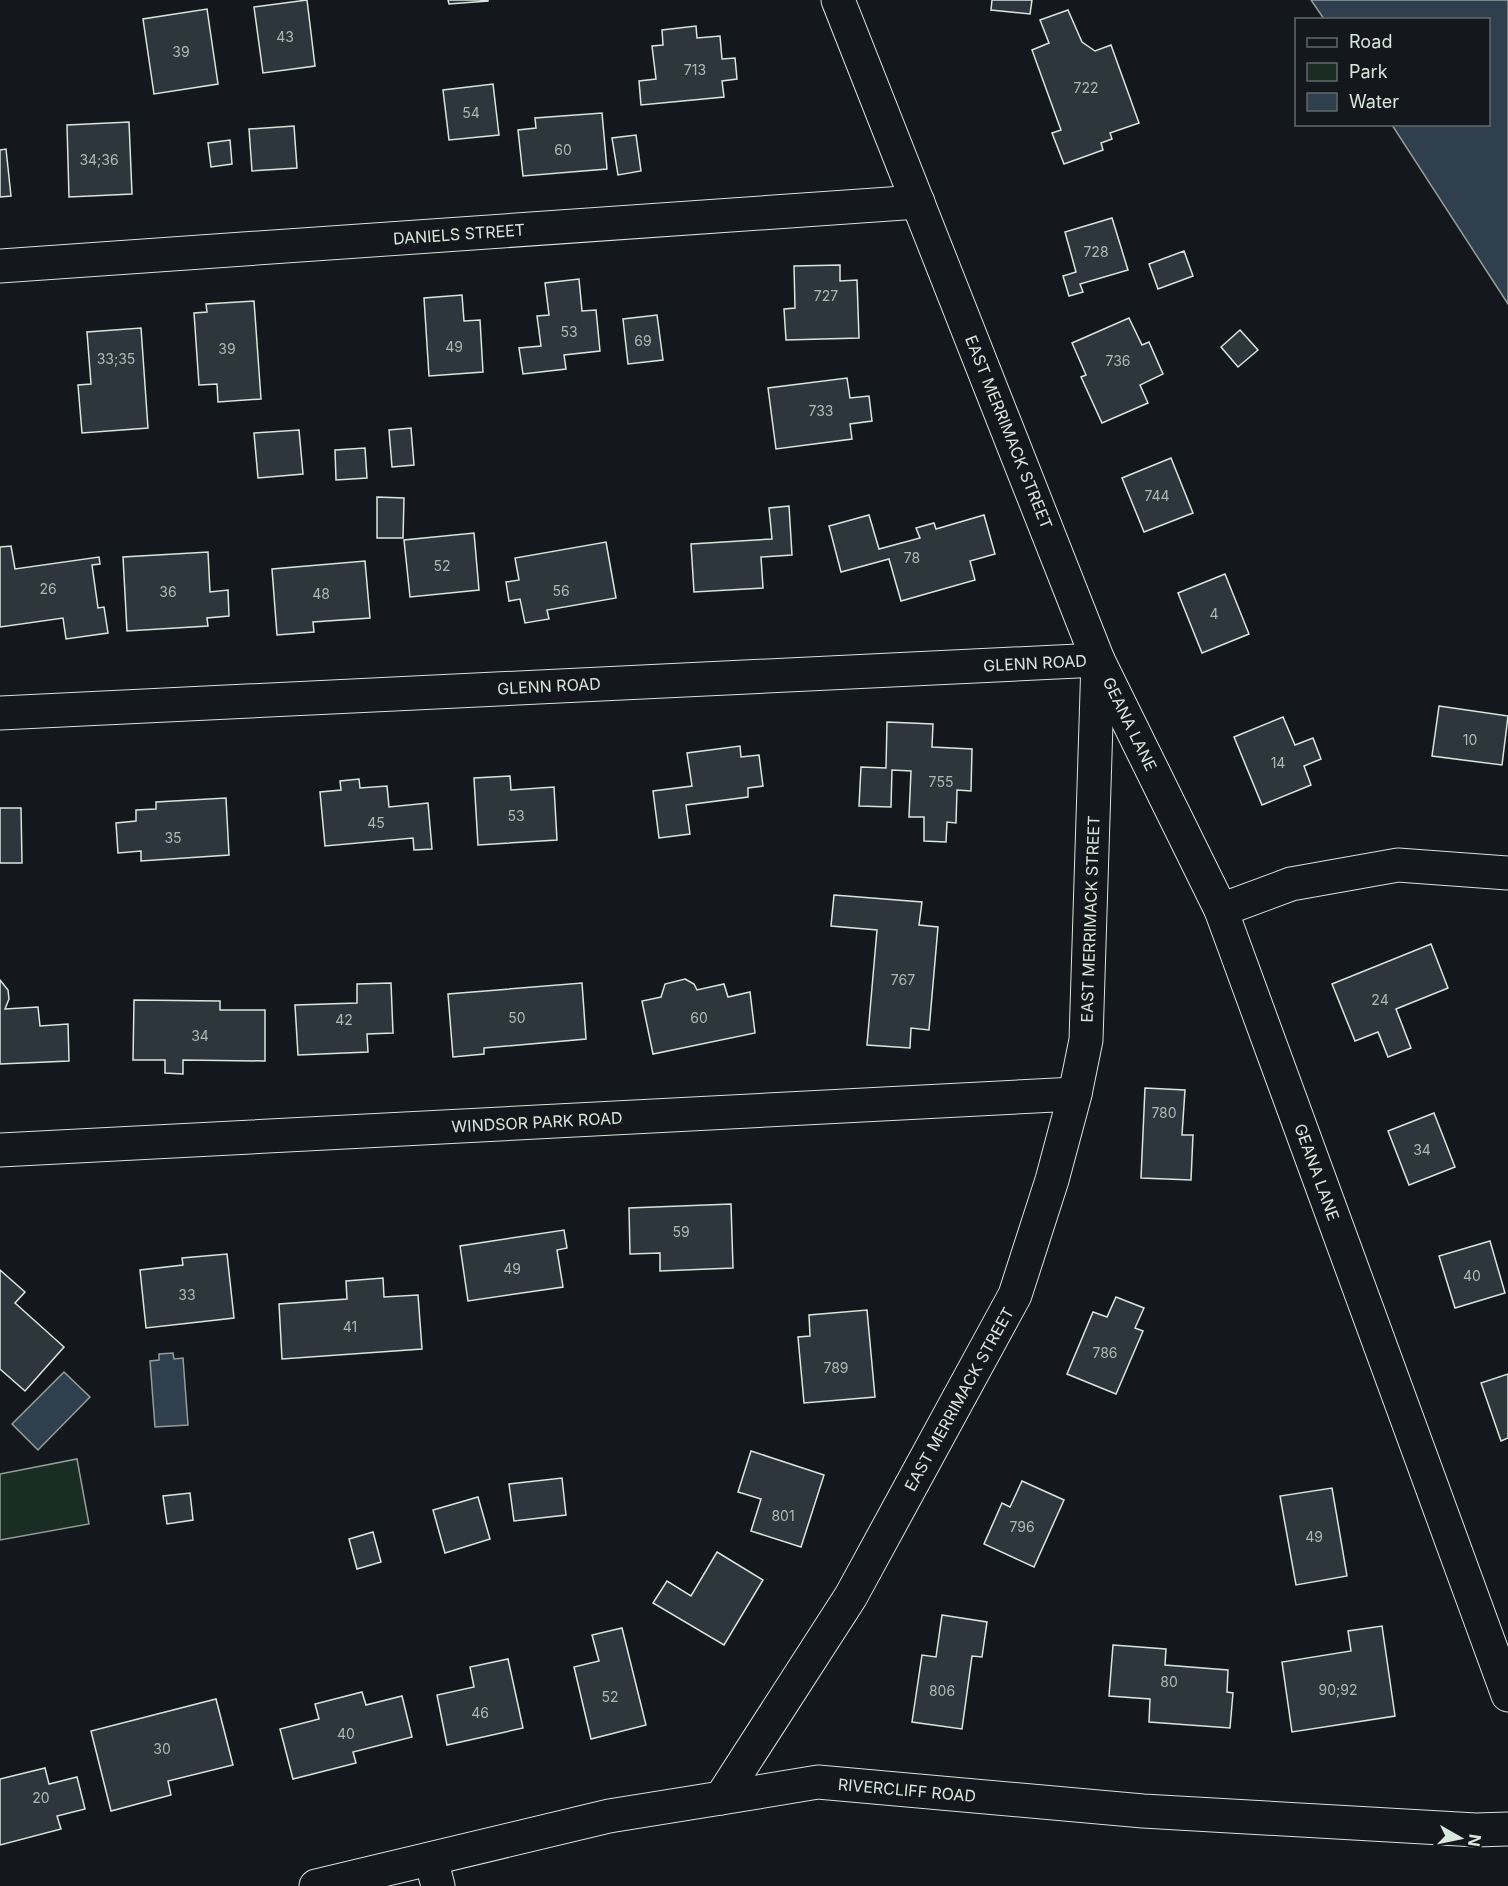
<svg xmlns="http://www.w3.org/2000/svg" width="1508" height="1886" font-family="Inter,sans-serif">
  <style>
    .green { fill: #1a2d24; stroke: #939e99; stroke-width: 1.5 }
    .water { fill: #2f3f4d; stroke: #939e99; stroke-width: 1.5 }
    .building { fill: #2c363c; stroke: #d8e6dc; stroke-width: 1.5 }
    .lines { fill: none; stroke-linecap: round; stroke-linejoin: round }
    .minor-casing { stroke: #d8e6dc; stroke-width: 35 }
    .tertiary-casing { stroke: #d8e6dc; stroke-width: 35 }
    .minor { stroke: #14181c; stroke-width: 33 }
    .tertiary { stroke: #14181c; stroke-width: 33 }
    .labels { text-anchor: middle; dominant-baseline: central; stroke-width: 4.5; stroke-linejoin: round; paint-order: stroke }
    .number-label { font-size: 14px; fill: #adbab4 }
    .street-label { font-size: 16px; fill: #d8e6dc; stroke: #14181c }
  </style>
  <rect width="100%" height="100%" fill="#14181c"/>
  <path class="green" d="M 77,1459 L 89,1524 L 0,1540 L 0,1474 Z"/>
  <g class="water">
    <path d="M 1311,0 L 1508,0 L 1508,304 L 1392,125 L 1488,124 L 1488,20 L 1324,19 Z"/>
    <path d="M 173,1353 L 174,1359 L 183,1358 L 188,1425 L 155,1427 L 150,1361 L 159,1360 L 159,1354 Z"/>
    <path d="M 64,1372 L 90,1397 L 38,1450 L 12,1424 Z"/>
  </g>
  <g class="building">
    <path d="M 307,0 L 315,66 L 263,73 L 254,7 Z"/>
    <path d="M 448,0 L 488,0 L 488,1 L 449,4 Z"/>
    <path d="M 992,0 L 1032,0 L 1030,14 L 991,10 Z"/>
    <path d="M 207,9 L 218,84 L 154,94 L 143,19 Z"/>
    <path d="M 1068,10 L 1082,42 L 1095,51 L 1111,45 L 1139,123 L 1110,133 L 1112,139 L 1101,143 L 1103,150 L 1064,164 L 1052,133 L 1061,130 L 1032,50 L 1049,43 L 1040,20 Z"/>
    <path d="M 696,26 L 697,38 L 720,36 L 722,59 L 735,58 L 737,79 L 722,81 L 724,97 L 641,105 L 639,81 L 656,79 L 652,46 L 663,45 L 662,30 Z"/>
    <path d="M 493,84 L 499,135 L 449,140 L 443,90 Z"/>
    <path d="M 602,113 L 607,169 L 523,176 L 518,130 L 536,128 L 535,118 Z"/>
    <path d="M 129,122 L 132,194 L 69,197 L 67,125 Z"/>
    <path d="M 294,126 L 297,168 L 252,171 L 249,129 Z"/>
    <path d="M 636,135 L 641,171 L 618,175 L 612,138 Z"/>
    <path d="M 230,140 L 232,164 L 211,167 L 208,143 Z"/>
    <path d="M 6,149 L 11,196 L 0,197 L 0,150 Z"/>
    <path d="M 1112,218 L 1128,270 L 1080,284 L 1083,292 L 1069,296 L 1063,276 L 1076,272 L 1065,232 Z"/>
    <path d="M 1184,251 L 1193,276 L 1158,289 L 1149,264 Z"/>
    <path d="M 840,265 L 840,281 L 857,280 L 859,338 L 786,340 L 784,309 L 795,308 L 794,266 Z"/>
    <path d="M 579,279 L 582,311 L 596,310 L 600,351 L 564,355 L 566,369 L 523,374 L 519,348 L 541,346 L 537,316 L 549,315 L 545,283 Z"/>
    <path d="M 462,295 L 464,321 L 480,320 L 483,372 L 429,376 L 424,298 Z"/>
    <path d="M 254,301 L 261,399 L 218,402 L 217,384 L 199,385 L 194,313 L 207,312 L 206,304 Z"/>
    <path d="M 657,315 L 663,360 L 628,364 L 623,319 Z"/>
    <path d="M 1129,318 L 1142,345 L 1149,342 L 1163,374 L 1140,385 L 1148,403 L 1102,423 L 1081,377 L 1086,375 L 1072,343 Z"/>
    <path d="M 141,328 L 148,428 L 82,433 L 78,385 L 91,384 L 87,332 Z"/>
    <path d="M 1240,330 L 1258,350 L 1238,367 L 1221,347 Z"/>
    <path d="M 847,378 L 850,398 L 869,396 L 872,421 L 850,424 L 852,439 L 776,449 L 768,388 Z"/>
    <path d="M 411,428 L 414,465 L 392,467 L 389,430 Z"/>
    <path d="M 299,430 L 303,474 L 258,478 L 254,433 Z"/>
    <path d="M 365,448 L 367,478 L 336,480 L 335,450 Z"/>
    <path d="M 1171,458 L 1193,513 L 1144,532 L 1122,478 Z"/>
    <path d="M 377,497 L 404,498 L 403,538 L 377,538 Z"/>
    <path d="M 789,506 L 792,555 L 761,557 L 763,588 L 694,592 L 691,544 L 772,539 L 769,508 Z"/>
    <path d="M 869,515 L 879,549 L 920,538 L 916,528 L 934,523 L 936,529 L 984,515 L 995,554 L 970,561 L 975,580 L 901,601 L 889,559 L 841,572 L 829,526 Z"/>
    <path d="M 474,533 L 479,590 L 410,597 L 404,540 Z"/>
    <path d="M 606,542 L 616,598 L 547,610 L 549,619 L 525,623 L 520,599 L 509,601 L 506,582 L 519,580 L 515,558 Z"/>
    <path d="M 11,546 L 15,569 L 99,557 L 100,564 L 92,565 L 98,608 L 104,607 L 108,633 L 66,639 L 63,618 L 0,627 L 0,547 Z"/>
    <path d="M 208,552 L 210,592 L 228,590 L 229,616 L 207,618 L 208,626 L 127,631 L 123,557 Z"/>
    <path d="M 365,561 L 370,618 L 313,622 L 314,632 L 277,635 L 272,569 Z"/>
    <path d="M 1225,574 L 1249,634 L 1202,653 L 1178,593 Z"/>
    <path d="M 1439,706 L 1508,716 L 1502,765 L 1432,756 Z"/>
    <path d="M 1283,717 L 1295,745 L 1313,738 L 1321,759 L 1304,766 L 1311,785 L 1262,805 L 1234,737 Z"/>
    <path d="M 887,722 L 933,724 L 932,747 L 972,749 L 971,791 L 957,790 L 956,823 L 947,822 L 946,842 L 924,841 L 924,817 L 909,817 L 911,771 L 892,770 L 891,807 L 859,806 L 861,767 L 886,768 Z"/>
    <path d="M 740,746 L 741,757 L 759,755 L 763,786 L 748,788 L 748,797 L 686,805 L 690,834 L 659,838 L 653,791 L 692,786 L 687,753 Z"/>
    <path d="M 510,776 L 511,790 L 554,787 L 557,840 L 478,845 L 474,778 Z"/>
    <path d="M 359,779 L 360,788 L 387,786 L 389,807 L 428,803 L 432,849 L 414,850 L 413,838 L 325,846 L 320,792 L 341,790 L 340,781 Z"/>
    <path d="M 226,798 L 229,855 L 141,861 L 141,851 L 118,853 L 116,823 L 136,821 L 136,810 L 156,809 L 156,802 Z"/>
    <path d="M 0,808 L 21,808 L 22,863 L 0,863 Z"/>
    <path d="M 834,895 L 922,902 L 919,925 L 938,927 L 929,1030 L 911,1028 L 910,1048 L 867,1045 L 877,930 L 831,926 Z"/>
    <path d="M 1431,944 L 1448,988 L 1396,1009 L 1411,1048 L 1388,1057 L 1378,1032 L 1355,1041 L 1332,984 Z"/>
    <path d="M 685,979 L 694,984 L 697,990 L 724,984 L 728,997 L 750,992 L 755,1033 L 653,1054 L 642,1001 L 661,997 L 665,984 Z"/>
    <path d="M 0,980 L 8,990 L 9,999 L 5,1009 L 38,1007 L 40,1026 L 68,1024 L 69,1061 L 0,1064 Z"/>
    <path d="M 391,983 L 393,1033 L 367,1034 L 368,1052 L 298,1055 L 295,1005 L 357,1003 L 357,984 Z"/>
    <path d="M 582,983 L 586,1039 L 484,1048 L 484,1054 L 453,1057 L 448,994 Z"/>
    <path d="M 134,1000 L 220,1001 L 220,1010 L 265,1010 L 265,1061 L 183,1060 L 183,1074 L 165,1073 L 165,1060 L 133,1060 Z"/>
    <path d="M 1145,1088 L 1185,1090 L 1182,1135 L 1193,1135 L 1191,1180 L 1141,1178 Z"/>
    <path d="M 1434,1113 L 1455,1167 L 1409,1185 L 1388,1131 Z"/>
    <path d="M 731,1204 L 733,1268 L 660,1271 L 660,1253 L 630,1254 L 629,1208 Z"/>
    <path d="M 564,1230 L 567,1248 L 557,1250 L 563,1287 L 468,1301 L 460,1246 Z"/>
    <path d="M 1490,1241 L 1505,1293 L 1455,1308 L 1439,1256 Z"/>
    <path d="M 227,1254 L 234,1318 L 146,1328 L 140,1270 L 183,1265 L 182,1258 Z"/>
    <path d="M 0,1270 L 25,1292 L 15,1303 L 64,1347 L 25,1391 L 0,1369 Z"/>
    <path d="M 383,1278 L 384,1297 L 418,1295 L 422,1349 L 282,1359 L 279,1304 L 347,1299 L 346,1281 Z"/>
    <path d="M 1116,1297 L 1144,1308 L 1135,1328 L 1143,1331 L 1116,1394 L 1067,1374 L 1093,1312 L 1107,1317 Z"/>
    <path d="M 867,1310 L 875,1397 L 804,1403 L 798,1337 L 810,1336 L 809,1315 Z"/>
    <path d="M 1508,1374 L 1508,1438 L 1501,1441 L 1481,1383 Z"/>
    <path d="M 751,1451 L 824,1475 L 801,1547 L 751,1531 L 761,1499 L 738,1492 Z"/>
    <path d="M 562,1478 L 566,1515 L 514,1521 L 509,1484 Z"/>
    <path d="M 1022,1481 L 1064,1500 L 1034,1567 L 984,1544 L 1002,1503 L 1010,1507 Z"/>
    <path d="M 1332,1488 L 1347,1576 L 1296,1585 L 1280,1496 Z"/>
    <path d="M 190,1493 L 193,1520 L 167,1524 L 163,1496 Z"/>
    <path d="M 478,1497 L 490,1539 L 445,1553 L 433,1510 Z"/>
    <path d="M 373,1532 L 381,1562 L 357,1569 L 349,1539 Z"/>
    <path d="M 717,1552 L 763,1580 L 724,1645 L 653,1603 L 667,1581 L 691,1596 Z"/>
    <path d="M 942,1615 L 987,1622 L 982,1657 L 972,1656 L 962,1729 L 912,1722 L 922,1655 L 936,1657 Z"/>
    <path d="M 1382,1626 L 1395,1716 L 1292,1732 L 1282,1662 L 1351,1651 L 1348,1631 Z"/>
    <path d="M 622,1628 L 646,1725 L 591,1739 L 574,1667 L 599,1661 L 592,1635 Z"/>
    <path d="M 1113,1645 L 1166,1649 L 1165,1665 L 1228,1670 L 1227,1692 L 1233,1693 L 1230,1728 L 1149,1722 L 1150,1699 L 1109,1696 Z"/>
    <path d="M 508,1659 L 523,1728 L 447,1745 L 437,1695 L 474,1687 L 470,1667 Z"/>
    <path d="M 362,1692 L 366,1705 L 402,1696 L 412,1737 L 353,1752 L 356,1763 L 293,1779 L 280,1729 L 319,1719 L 315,1704 Z"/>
    <path d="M 216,1699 L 233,1765 L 168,1781 L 171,1795 L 111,1811 L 91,1731 Z"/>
    <path d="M 45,1768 L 49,1784 L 77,1777 L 85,1809 L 57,1816 L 61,1829 L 0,1845 L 0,1779 Z"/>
  </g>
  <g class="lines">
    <defs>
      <g id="minor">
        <path d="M 0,266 L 918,202"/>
        <path d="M 0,713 L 1098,660 L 1221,910 L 1508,1695"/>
        <path d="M 1221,910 L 1291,884 L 1398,865 L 1508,873"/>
        <path d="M 0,1150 L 1075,1094"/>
        <path d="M 721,1798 L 818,1782 L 1143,1811 L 1476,1830 L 1508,1829"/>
        <path d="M 431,1859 L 438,1886"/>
      </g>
      <path id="tertiary" d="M 316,1886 L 609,1816 L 721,1798 L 851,1596 L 1015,1295 L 1052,1180 L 1075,1094 L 1086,1040 L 1098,660 L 838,0"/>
    </defs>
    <use href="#minor" class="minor-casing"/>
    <use href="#tertiary" class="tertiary-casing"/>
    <use href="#minor" class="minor"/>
    <use href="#tertiary" class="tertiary"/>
  </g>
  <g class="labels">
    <g class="number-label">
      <text x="285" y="36">43</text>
      <text x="181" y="51">39</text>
      <text x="695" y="69">713</text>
      <text x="1086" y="87">722</text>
      <text x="471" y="112">54</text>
      <text x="563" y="149">60</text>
      <text x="99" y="159">34;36</text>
      <text x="1096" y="251">728</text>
      <text x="826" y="295">727</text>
      <text x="569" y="331">53</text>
      <text x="643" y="340">69</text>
      <text x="454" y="346">49</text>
      <text x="227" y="348">39</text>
      <text x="116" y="358">33;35</text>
      <text x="1118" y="360">736</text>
      <text x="821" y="410">733</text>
      <text x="1157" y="495">744</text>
      <text x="912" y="557">78</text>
      <text x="442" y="565">52</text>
      <text x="48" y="588">26</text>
      <text x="561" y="590">56</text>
      <text x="168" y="591">36</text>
      <text x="321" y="593">48</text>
      <text x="1214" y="613">4</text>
      <text x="1470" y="739">10</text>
      <text x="1278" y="762">14</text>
      <text x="941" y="781">755</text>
      <text x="516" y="815">53</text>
      <text x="376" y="822">45</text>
      <text x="173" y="837">35</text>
      <text x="903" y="979">767</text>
      <text x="1380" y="999">24</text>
      <text x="517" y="1017">50</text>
      <text x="699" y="1017">60</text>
      <text x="344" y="1019">42</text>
      <text x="200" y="1035">34</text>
      <text x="1164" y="1112">780</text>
      <text x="1422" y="1149">34</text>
      <text x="681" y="1231">59</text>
      <text x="512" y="1268">49</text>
      <text x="1472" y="1275">40</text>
      <text x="187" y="1294">33</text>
      <text x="350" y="1326">41</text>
      <text x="1105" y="1352">786</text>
      <text x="836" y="1367">789</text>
      <text x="783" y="1515">801</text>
      <text x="1022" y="1526">796</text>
      <text x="1314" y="1536">49</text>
      <text x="1169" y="1681">80</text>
      <text x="1338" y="1689">90;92</text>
      <text x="942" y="1690">806</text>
      <text x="610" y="1696">52</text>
      <text x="480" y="1712">46</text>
      <text x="346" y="1733">40</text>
      <text x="162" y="1748">30</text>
      <text x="41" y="1797">20</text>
    </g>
    <g class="street-label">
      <text transform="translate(459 234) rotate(-4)">DANIELS STREET</text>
      <text transform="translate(1009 432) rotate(68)">EAST MERRIMACK STREET</text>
      <text transform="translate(1035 663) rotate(-3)">GLENN ROAD</text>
      <text transform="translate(549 686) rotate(-3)">GLENN ROAD</text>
      <text transform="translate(1130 724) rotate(64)">GEANA LANE</text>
      <text transform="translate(1090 919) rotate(-88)">EAST MERRIMACK STREET</text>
      <text transform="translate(537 1122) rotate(-3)">WINDSOR PARK ROAD</text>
      <text transform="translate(1317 1172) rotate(70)">GEANA LANE</text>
      <text transform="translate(959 1399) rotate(-61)">EAST MERRIMACK STREET</text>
      <text transform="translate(907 1790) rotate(5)">RIVERCLIFF ROAD</text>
    </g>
  </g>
  <rect x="1295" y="18" width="195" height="108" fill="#14181c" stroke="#626a69" stroke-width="1.5"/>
  <rect x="1307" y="38" width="30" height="9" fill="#14181c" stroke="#626a69" stroke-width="1.5"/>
  <text x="1349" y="48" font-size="18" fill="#d8e6dc">Road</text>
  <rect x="1307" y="63" width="30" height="18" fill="#1a2d24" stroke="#626a69" stroke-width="1.5"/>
  <text x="1349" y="78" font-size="18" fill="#d8e6dc">Park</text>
  <rect x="1307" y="93" width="30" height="18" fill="#2f3f4d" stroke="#626a69" stroke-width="1.5"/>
  <text x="1349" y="108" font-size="18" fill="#d8e6dc">Water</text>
  <g transform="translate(1460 1838) rotate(99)" stroke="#14181c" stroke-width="4.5" paint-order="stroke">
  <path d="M0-4.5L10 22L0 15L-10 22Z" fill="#d8e6dc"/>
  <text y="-9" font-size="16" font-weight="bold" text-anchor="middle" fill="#d8e6dc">N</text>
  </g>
</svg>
